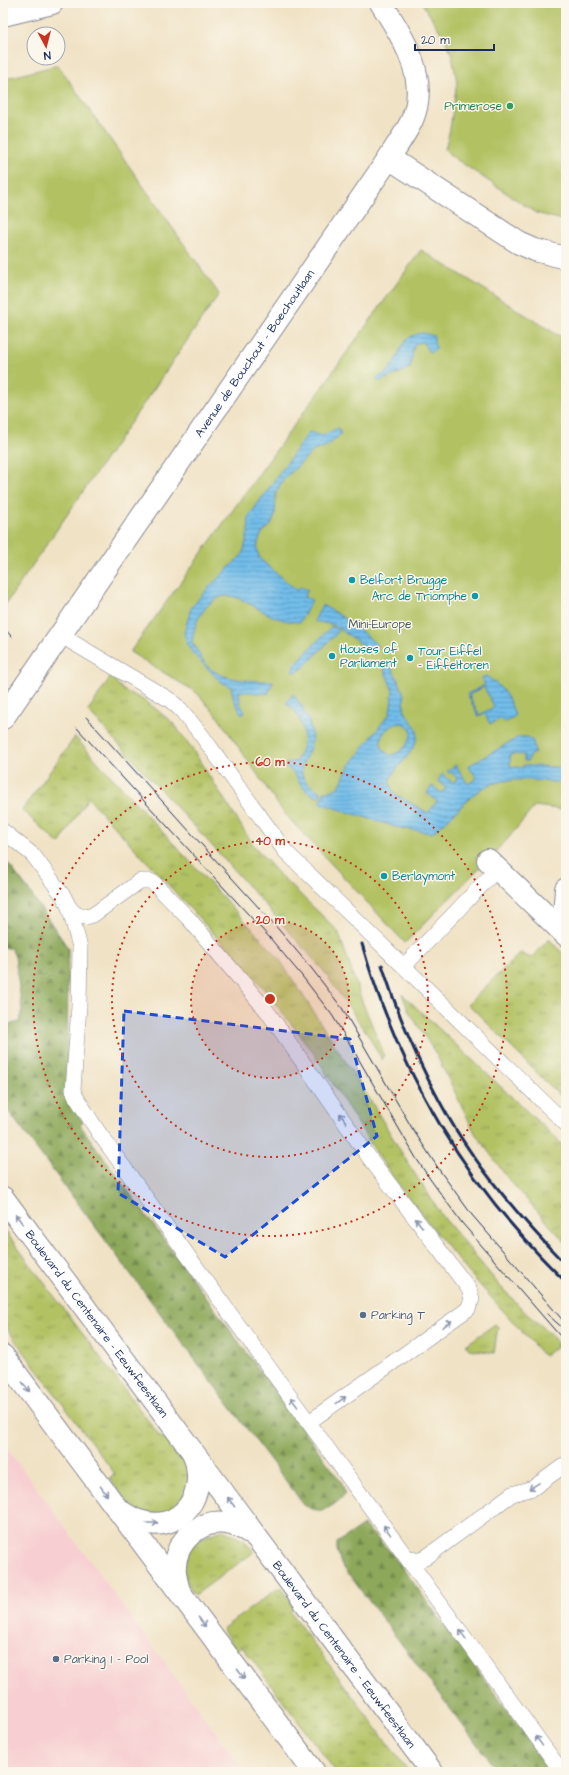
<svg xmlns="http://www.w3.org/2000/svg" width="569" height="1775" font-family="'Architects Daughter',sans-serif">
  <style>
    .built { fill: #f7cfd2 }
    .grass { fill: url(#grass-tufts); stroke: #667861 }
    .forest { fill: url(#forest-firs); stroke: #546c5c }
    .park { fill: #b2c264; stroke: #667861 }
    .water { fill: url(#water-rules); stroke: #4676a4; fill-rule: evenodd }
    .lines { fill: none; stroke-linecap: round; stroke-linejoin: round }
    .lane-casing { stroke: #868892; stroke-width: 16 }
    .street-casing { stroke: #868892; stroke-width: 24 }
    .lane { stroke: #fff; stroke-width: 15 }
    .street { stroke: #fff; stroke-width: 22 }
    .tram { stroke: #1b2f5e; stroke-width: 1 }
    .rail { stroke: #1b2f5e; stroke-width: 3 }
    .oneway { stroke: #8d97ae }
    .marked { fill: #1d4ed8; fill-opacity: 0.2; stroke: #1d4ed8; stroke-width: 3; stroke-dasharray: 8 5; stroke-linejoin: round }
    .ring { fill: none; stroke: #c8321e; stroke-width: 2; stroke-dasharray: 2 4 }
    .leisure-dot { fill: #2e9e5b; stroke: #fbf7ec; stroke-width: 1.5 }
    .culture-dot { fill: #0f9aa8; stroke: #fbf7ec; stroke-width: 1.5 }
    .service-dot { fill: #5c6f8a; stroke: #fbf7ec; stroke-width: 1.5 }
    .labels { text-anchor: middle; dominant-baseline: central; stroke-width: 3; stroke-linejoin: round; paint-order: stroke }
    .leisure-label { font-size: 12px; fill: #27864d; stroke: #fbf7ec; text-anchor: end }
    .street-label { font-size: 12px; fill: #1b2f5e; stroke: #fbf7ec }
    .culture-label { font-size: 12px; fill: #0d838f; stroke: #fbf7ec; text-anchor: start }
    .park-label { font-size: 12px; fill: #485b60; stroke: #fbf7ec }
    .service-label { font-size: 12px; fill: #4e5e75; stroke: #fbf7ec; text-anchor: start }
    .centre { fill: #c8321e; stroke: #fbf7ec; stroke-width: 2 }
    .ring-label { font-size: 12px; text-anchor: middle; font-weight: bold; fill: #c8321e; stroke: #fbf7ec; stroke-width: 3; stroke-linejoin: round; paint-order: stroke }
  </style>
  <defs>
    <pattern id="grass-tufts" width="24" height="20" patternUnits="userSpaceOnUse"><rect width="24" height="20" fill="#b2c264"/><path d="M3 7l-1-3M5 7V3M7 7l1-3M15 17l-1-3M17 17v-4M19 17l1-3" fill="none" stroke="#909e56"/></pattern>
    <pattern id="forest-firs" width="22" height="20" patternUnits="userSpaceOnUse"><rect width="22" height="20" fill="#8da85a"/><path d="M5 1l3.5 6h-7zM16 11l3.5 6h-7z" fill="#72894e"/></pattern>
    <pattern id="water-rules" width="6" height="5" patternUnits="userSpaceOnUse"><rect width="6" height="5" fill="#71bdea"/><path d="M0 2.5h6" fill="none" stroke="#5c9ac1"/></pattern>
  </defs>
  <rect width="100%" height="100%" fill="#fbf7ec"/>
  <filter id="ink" filterUnits="userSpaceOnUse"><feTurbulence type="fractalNoise" baseFrequency=".025" numOctaves="2"/><feDisplacementMap in="SourceGraphic" scale="8" xChannelSelector="R" yChannelSelector="G"/><feConvolveMatrix kernelMatrix="1 2 1 2 8 2 1 2 1" color-interpolation-filters="sRGB"/></filter>
  <filter id="wash" filterUnits="userSpaceOnUse"><feTurbulence type="fractalNoise" baseFrequency=".012" numOctaves="4" result="noise"/><feDisplacementMap in="SourceGraphic" scale="16" xChannelSelector="R" yChannelSelector="G"/><feGaussianBlur stdDeviation="0.9" result="paint"/><feColorMatrix in="noise" values="0 0 0 0 0 0 0 0 0 0 0 0 0 0 0 0 0 1.4 0 .05"/><feComposite in="paint" operator="in"/></filter>
  <g filter="url(#wash)">
    <rect width="100%" height="100%" fill="#f0e2c5"/>
    <path class="built" d="M 3,1443 L 211,1726 L 245,1772 L 3,1772 Z"/>
    <g class="grass">
      <path d="M 111,676 L 123,690 L 146,701 L 173,723 L 191,747 L 254,846 L 280,875 L 338,931 L 362,1001 L 384,1054 L 382,1060 L 369,1036 L 323,970 L 217,851 L 88,711 Z"/>
      <path d="M 75,737 L 278,957 L 369,1098 L 409,1165 L 444,1218 L 500,1286 L 528,1315 L 549,1332 L 559,1345 L 544,1356 L 469,1273 L 406,1195 L 381,1160 L 313,1052 L 260,984 L 88,798 L 59,844 L 22,810 Z"/>
      <path d="M 549,939 L 566,957 L 566,1102 L 468,1004 L 520,953 L 531,958 Z"/>
      <path d="M 402,994 L 566,1148 L 566,1243 L 509,1180 L 475,1133 L 436,1054 L 408,1010 Z"/>
      <path d="M 3,1228 L 161,1438 L 167,1434 L 186,1461 L 192,1483 L 171,1513 L 144,1514 L 129,1504 L 109,1478 L 115,1474 L 3,1324 Z"/>
      <path d="M 495,1324 L 498,1327 L 494,1353 L 469,1349 L 466,1345 Z"/>
      <path d="M 223,1530 L 245,1541 L 254,1552 L 195,1595 C 178,1572 184,1564 195,1540 Z"/>
      <path d="M 280,1587 L 296,1607 L 290,1612 L 409,1772 L 336,1772 L 242,1646 L 236,1650 L 222,1629 Z"/>
    </g>
    <g class="forest">
      <path d="M 3,857 L 27,888 L 68,948 L 67,1098 L 83,1122 L 80,1125 L 342,1483 L 345,1494 C 340,1501 326,1512 317,1510 C 312,1510 308,1507 304,1505 L 3,1104 L 3,1026 L 19,1022 L 22,1010 L 15,957 L 11,948 L 3,948 Z"/>
      <path d="M 364,1525 L 389,1550 L 553,1772 L 498,1772 L 341,1564 L 337,1550 L 337,1543 Z"/>
    </g>
    <g class="park">
      <path d="M 422,3 L 566,3 L 566,221 L 536,213 L 450,155 L 445,149 L 450,129 L 457,82 L 452,56 L 445,39 Z"/>
      <path d="M 58,65 L 219,294 L 3,608 L 3,79 Z"/>
      <path d="M 421,250 L 566,340 L 566,810 L 535,806 L 506,841 L 405,943 L 284,813 L 217,716 L 197,693 L 130,652 Z"/>
    </g>
    <g class="water">
      <path d="M 423,333 L 434,336 L 434,343 L 437,348 L 431,352 L 428,351 L 423,342 L 417,343 L 414,345 L 410,368 L 381,381 L 378,381 L 377,378 C 381,375 387,373 390,369 C 402,354 399,336 423,333 Z"/>
      <path d="M 338,428 L 341,434 L 327,446 L 312,452 L 283,480 L 276,492 L 275,516 L 270,526 L 262,533 L 258,542 L 257,550 L 260,559 L 297,591 L 300,587 L 308,590 L 304,597 L 312,600 L 300,622 C 272,622 259,606 235,597 C 217,591 202,609 196,624 C 194,630 193,637 192,642 C 196,648 199,655 203,661 C 218,682 250,681 273,681 L 268,694 L 239,691 L 240,703 L 245,713 L 242,715 L 234,700 L 231,687 L 220,681 L 194,655 L 187,645 L 184,633 L 191,608 L 208,588 L 243,554 L 248,533 L 249,516 L 309,432 L 322,436 Z"/>
      <path d="M 322,605 C 343,616 360,629 377,645 L 374,653 L 334,625 L 314,621 Z"/>
      <path d="M 332,626 L 339,631 L 302,669 L 296,672 L 292,671 L 295,664 Z"/>
      <path d="M 386,659 C 393,670 400,682 404,695 C 405,700 403,706 405,711 C 410,723 423,727 415,744 C 409,758 395,767 389,782 L 395,794 L 428,813 L 437,801 L 427,793 L 432,786 L 442,793 L 446,788 L 438,781 L 442,774 L 453,783 L 457,778 L 451,772 L 449,773 L 447,771 L 456,765 L 468,784 L 477,778 L 468,766 L 519,737 L 527,737 L 533,741 L 535,753 L 530,755 L 528,761 L 524,761 L 524,755 L 510,754 L 510,766 L 523,768 L 523,765 L 566,768 L 566,783 C 534,781 497,772 471,797 C 458,809 447,822 432,833 L 396,827 L 322,804 L 320,802 L 324,796 L 324,791 L 330,791 L 339,787 L 348,768 L 390,713 L 393,691 L 383,666 ZM 401,723 L 405,724 L 411,729 C 412,742 402,754 389,755 C 372,742 384,726 401,723 Z"/>
      <path d="M 486,676 C 502,686 510,698 515,716 L 506,722 L 500,719 L 490,724 L 485,714 L 478,716 L 467,694 L 485,685 L 482,678 ZM 484,687 L 494,707 L 479,715 L 469,695 Z"/>
      <path d="M 293,694 L 304,709 L 303,713 C 308,716 309,721 310,726 C 321,758 278,768 321,792 L 321,796 L 318,797 C 298,791 299,773 286,767 L 286,764 L 296,761 C 299,755 302,750 303,744 C 306,730 298,709 286,703 Z"/>
    </g>
  </g>
  <g filter="url(#ink)">
    <g class="lines">
      <defs>
        <g id="lane">
          <path d="M 60,635 L 170,700 L 181,710 L 200,733 L 285,851 L 566,1124"/>
          <path d="M 3,831 L 33,855 L 64,897 L 69,907 L 80,947 L 79,1006 L 73,1090 L 76,1097 L 99,1133 L 562,1772"/>
          <path d="M 69,907 C 75,916 83,919 93,915 L 140,881 L 150,881 L 155,884 L 190,920 L 267,1011 L 371,1160 L 469,1289 L 472,1299 L 468,1309 L 309,1422"/>
          <path d="M 404,966 L 497,869"/>
          <path d="M 407,1557 L 417,1561 L 425,1558 L 512,1494 L 533,1488 L 566,1464"/>
        </g>
        <g id="street">
          <path d="M 3,15 L 52,3"/>
          <path d="M 389,158 L 519,243 L 535,250 L 566,258"/>
          <path id="s1" d="M 3,718 L 389,158 C 397,145 406,133 412,120 C 430,79 403,37 381,3"/>
          <path d="M 488,860 L 563,932"/>
          <path d="M 566,889 L 563,932 L 566,935"/>
          <path id="s2" d="M 3,1198 L 432,1772"/>
          <path d="M 3,1356 L 314,1772"/>
          <path d="M 120,1511 C 126,1515 132,1519 139,1521 C 181,1535 209,1493 194,1455"/>
          <path d="M 179,1591 C 177,1583 174,1575 175,1566 C 176,1541 200,1519 226,1523 C 237,1524 245,1529 254,1535"/>
        </g>
      </defs>
      <use href="#lane" class="lane-casing"/>
      <use href="#street" class="street-casing"/>
      <use href="#lane" class="lane"/>
      <use href="#street" class="street"/>
      <g class="tram">
        <path d="M 3,627 L 12,637"/>
        <path d="M 3,646 L 5,648"/>
        <path d="M 86,717 L 279,930 L 312,969 L 342,1008 L 412,1128 L 440,1171 L 472,1215 L 566,1324"/>
        <path d="M 77,728 L 270,938 L 302,976 L 332,1015 L 351,1046 L 416,1158 L 430,1179 L 462,1223 L 566,1343"/>
        <path d="M 547,1314 L 566,1331"/>
      </g>
      <g class="rail">
        <path d="M 362,944 C 393,1052 446,1150 520,1234 C 535,1251 550,1267 566,1282"/>
        <path d="M 382,965 C 397,1012 416,1058 440,1102 C 471,1161 519,1217 566,1265"/>
      </g>
    </g>
    <defs><path id="oneway-shaft" d="M-6 0H5M1.5-3L5.5 0L1.5 3" fill="none" stroke-width="1.6" stroke-linecap="round" stroke-linejoin="round"/></defs>
    <g class="oneway">
      <use href="#oneway-shaft" transform="translate(343 1118) rotate(-124)"/>
      <use href="#oneway-shaft" transform="translate(19 1219) rotate(-127)"/>
      <use href="#oneway-shaft" transform="translate(419 1223) rotate(-128)"/>
      <use href="#oneway-shaft" transform="translate(447 1324) rotate(-36)"/>
      <use href="#oneway-shaft" transform="translate(26 1387) rotate(53)"/>
      <use href="#oneway-shaft" transform="translate(341 1400) rotate(-36)"/>
      <use href="#oneway-shaft" transform="translate(294 1402) rotate(-126)"/>
      <use href="#oneway-shaft" transform="translate(534 1486) rotate(149)"/>
      <use href="#oneway-shaft" transform="translate(104 1491) rotate(53)"/>
      <use href="#oneway-shaft" transform="translate(231 1502) rotate(-127)"/>
      <use href="#oneway-shaft" transform="translate(152 1523)"/>
      <use href="#oneway-shaft" transform="translate(387 1530) rotate(-126)"/>
      <use href="#oneway-shaft" transform="translate(202 1622) rotate(53)"/>
      <use href="#oneway-shaft" transform="translate(463 1635) rotate(-125)"/>
      <use href="#oneway-shaft" transform="translate(241 1674) rotate(53)"/>
      <use href="#oneway-shaft" transform="translate(539 1741) rotate(-126)"/>
    </g>
  </g>
  <path class="marked" d="M 124,1011 L 350,1039 L 377,1136 L 225,1257 L 118,1193 Z"/>
  <circle cx="270" cy="999" r="79" fill="#c8321e" fill-opacity=".12"/>
  <g class="ring">
    <circle cx="270" cy="999" r="79"/>
    <circle cx="270" cy="999" r="158"/>
    <circle cx="270" cy="999" r="237"/>
  </g>
  <circle class="leisure-dot" cx="510" cy="106" r="4"/>
  <g class="culture-dot">
    <circle cx="352" cy="580" r="4"/>
    <circle cx="475" cy="596" r="4"/>
    <circle cx="332" cy="656" r="4"/>
    <circle cx="410" cy="658" r="4"/>
    <circle cx="384" cy="876" r="4"/>
  </g>
  <g class="service-dot">
    <circle cx="363" cy="1315" r="4"/>
    <circle cx="56" cy="1659" r="4"/>
  </g>
  <g class="labels">
    <g class="leisure-label">
      <text x="502" y="106">Primerose</text>
    </g>
    <g class="street-label">
      <text stroke="none"><textPath href="#s1" startOffset="443">Avenue de Bouchout - Boechoutlaan</textPath></text>
      <text stroke="none"><textPath href="#s2" startOffset="157">Boulevard du Centenaire - Eeuwfeestlaan</textPath></text>
      <text stroke="none"><textPath href="#s2" startOffset="570">Boulevard du Centenaire - Eeuwfeestlaan</textPath></text>
    </g>
    <g class="culture-label">
      <text x="360" y="580">Belfort Brugge</text>
      <text x="467" y="596" text-anchor="end">Arc de Triomphe</text>
      <text x="340" y="649">Houses of<tspan x="340" dy="14">Parliament</tspan></text>
      <text x="418" y="651">Tour Eiffel<tspan x="418" dy="14">- Eiffeltoren</tspan></text>
      <text x="392" y="876">Berlaymont</text>
    </g>
    <g class="park-label">
      <text x="380" y="624">Mini-Europe</text>
    </g>
    <g class="service-label">
      <text x="371" y="1315">Parking T</text>
      <text x="64" y="1659">Parking 1 – Pool</text>
    </g>
  </g>
  <circle cx="270" cy="999" r="6" class="centre"/>
  <g class="ring-label">
    <text x="270" y="766">60 m</text>
    <text x="270" y="845">40 m</text>
    <text x="270" y="924">20 m</text>
  </g>
  <rect width="569" height="1775" fill="none" stroke="#fbf7ec" stroke-width="16"/>
  <g transform="translate(46 46) rotate(173)"><circle r="19" fill="#fbf7ec" stroke="#a1a7b3"/>
  <path d="M0-3L7 15L0 10L-7 15Z" fill="#c8321e"/>
  <text y="-6" font-size="11" font-weight="bold" text-anchor="middle" fill="#1b2f5e">N</text>
  </g>
  <path d="M415 44v6h79v-6" fill="none" stroke="#1b2f5e" stroke-width="2"/>
  <text x="421" y="44" font-size="12" fill="#1b2f5e" stroke="#fbf7ec" stroke-width="3" paint-order="stroke">20 m</text>
</svg>
